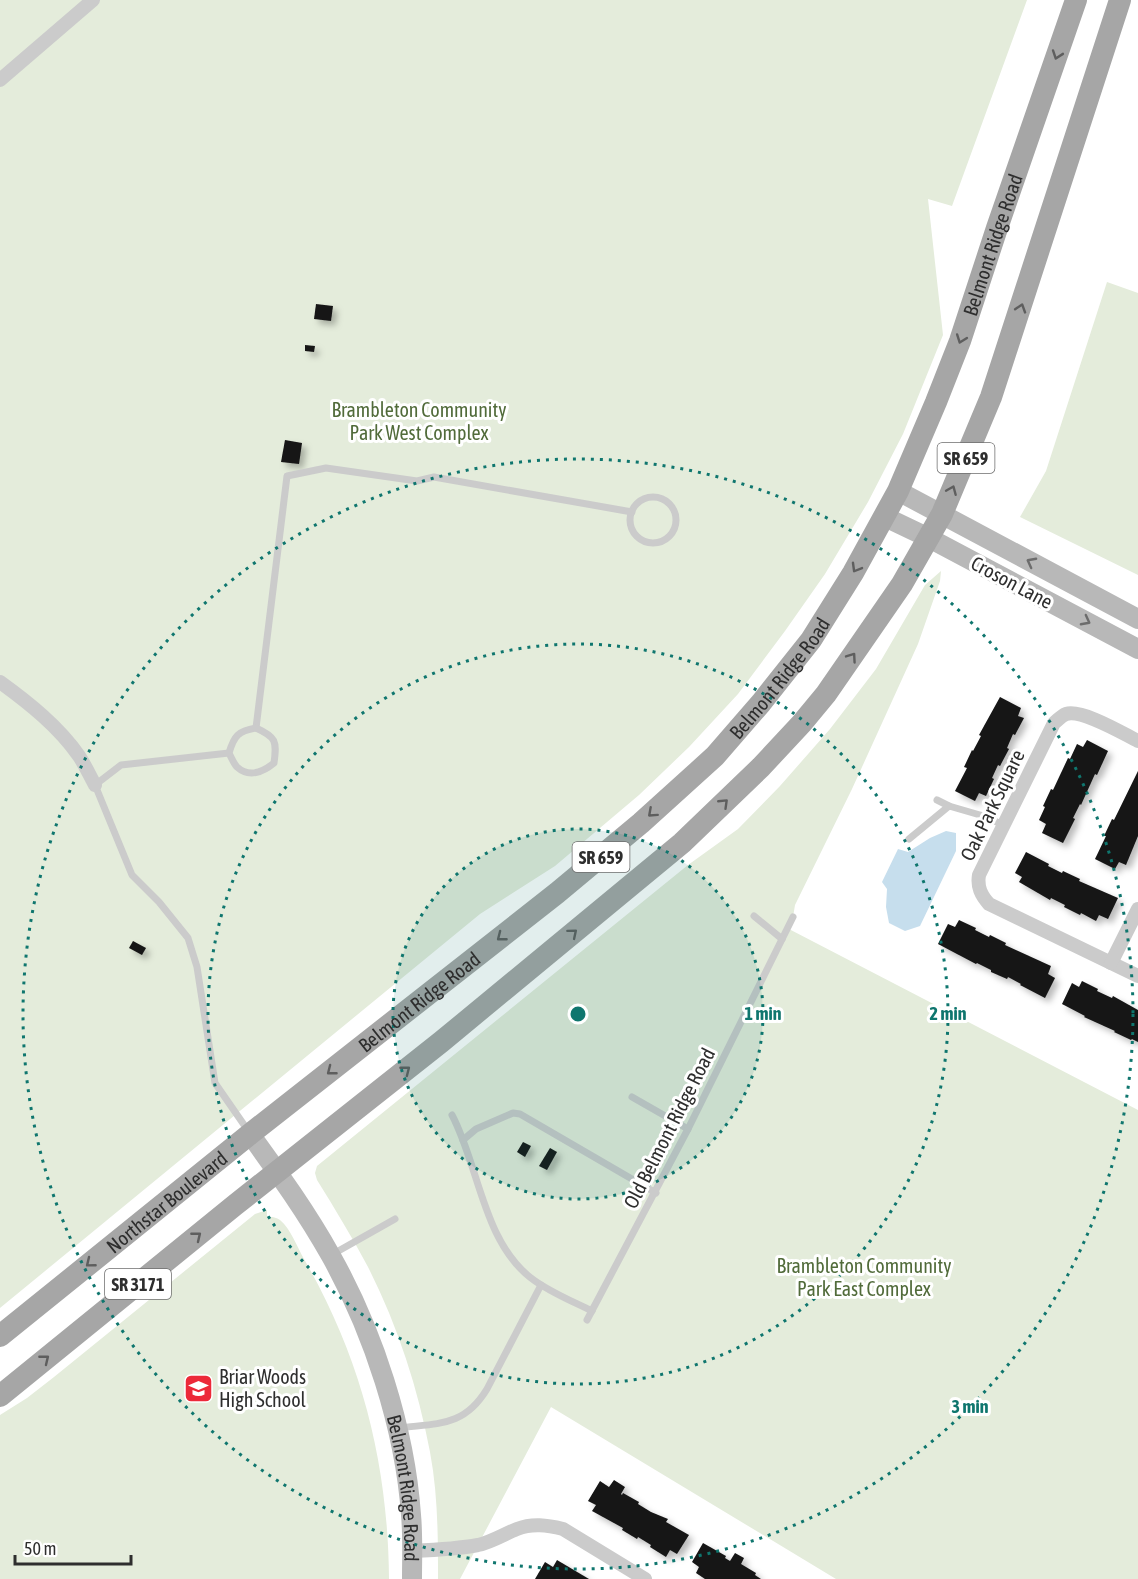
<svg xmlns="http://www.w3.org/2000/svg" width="1138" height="1579" font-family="'Asap Condensed',sans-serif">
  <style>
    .green { fill: #e4ecdb }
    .water { fill: #c6deed }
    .building { fill: #151515; filter: url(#shadow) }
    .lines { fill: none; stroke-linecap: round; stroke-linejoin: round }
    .service { stroke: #cbcbcb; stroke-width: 7 }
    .minor { stroke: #cbcbcb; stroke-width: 14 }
    .secondary { stroke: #b8b8b8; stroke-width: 20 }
    .primary { stroke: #a6a6a6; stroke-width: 22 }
    .oneway { stroke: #5e5e5e }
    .oneway2 { stroke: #6c6c6c }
    .ring { fill: none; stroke: #0f766e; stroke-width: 3; stroke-dasharray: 3 6 }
    .labels { text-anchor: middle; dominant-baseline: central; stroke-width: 6; stroke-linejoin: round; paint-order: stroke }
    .shield { fill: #fff; stroke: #6d6d6d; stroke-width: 1.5 }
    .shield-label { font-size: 18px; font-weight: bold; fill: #2e2e2e }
    .street-label { font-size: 20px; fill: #2e2e2e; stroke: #fff }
    .park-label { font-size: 20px; fill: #516b3a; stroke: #fff }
    .poi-label { font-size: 20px; fill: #2e2e2e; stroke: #fff; text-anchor: start }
    .centre { fill: #0f766e; stroke: #fff; stroke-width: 3 }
    .ring-label { font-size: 18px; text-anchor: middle; font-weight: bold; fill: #0f766e; stroke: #fff; stroke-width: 6; stroke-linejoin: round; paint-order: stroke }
  </style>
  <defs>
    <filter id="shadow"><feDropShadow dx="4.5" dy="4.5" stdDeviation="3" flood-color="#0004"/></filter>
  </defs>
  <rect width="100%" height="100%" fill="#fff"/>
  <g class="green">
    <path d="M 0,0 L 1027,0 L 952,206 L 928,199 L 943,335 L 903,434 L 868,502 L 825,574 L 785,631 L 738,694 L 689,747 L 639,795 L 555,866 L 480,914 L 0,1308 Z"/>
    <path d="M 1107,282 L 1138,293 L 1138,575 L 1020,517 L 1046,471 Z"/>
    <path d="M 941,571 L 940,581 L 918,644 L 852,789 L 795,905 L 793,917 L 787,928 L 1138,1110 L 1138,1579 L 836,1579 L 551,1407 L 460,1579 L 438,1579 C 438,1537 438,1494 430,1452 C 418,1388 397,1324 368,1267 C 352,1237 335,1209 317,1180 L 315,1173 L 317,1166 L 688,865 L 738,829 L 780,786 L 830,729 L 876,669 L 925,585 Z"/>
    <path d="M 267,1210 L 267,1216 C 271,1217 276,1217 280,1220 C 291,1229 297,1247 304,1259 C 362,1360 388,1463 389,1579 L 0,1579 L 0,1415 L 27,1398 L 54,1377 L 255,1214 Z"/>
  </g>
  <path class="water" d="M 946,831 L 956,833 L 956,851 L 920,926 L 905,931 L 889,923 L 886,907 L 887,889 L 882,882 L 898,849 L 908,852 L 930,838 Z"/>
  <g class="building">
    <path d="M 316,304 L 333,306 L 331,321 L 314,319 Z"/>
    <path d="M 305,345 L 315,346 L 314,352 L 305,351 Z"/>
    <path d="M 285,440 L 302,443 L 299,464 L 281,462 Z"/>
    <path d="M 1000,697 L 1021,708 L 1018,716 L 1024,718 L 1015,735 L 1013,734 L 1007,748 L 1009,749 L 1000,766 L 998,765 L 992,778 L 994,779 L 986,796 L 979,793 L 975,801 L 955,791 L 967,768 L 964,767 L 972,750 L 973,751 L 981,736 L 979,735 Z"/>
    <path d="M 1087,740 L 1108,751 L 1097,775 L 1095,774 L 1081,805 L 1080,804 L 1073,818 L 1075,819 L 1063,843 L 1042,833 L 1046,824 L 1039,820 L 1045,807 L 1043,806 L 1051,789 L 1053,790 L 1068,758 L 1070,759 L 1077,744 L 1083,747 Z"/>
    <path d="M 1138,771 L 1138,836 L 1126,865 L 1119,862 L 1115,869 L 1095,859 L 1106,836 L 1104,836 L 1112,819 L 1114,820 Z"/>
    <path d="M 1026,852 L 1049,864 L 1048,866 L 1062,873 L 1063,871 L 1080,879 L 1079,881 L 1118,898 L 1108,919 L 1099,915 L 1096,921 L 1081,913 L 1080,915 L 1064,907 L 1065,905 L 1051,898 L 1050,900 L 1019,882 L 1022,877 L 1015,873 Z"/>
    <path d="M 959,920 L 976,928 L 975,930 L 989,937 L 990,935 L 1006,943 L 1005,945 L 1051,966 L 1048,974 L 1055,978 L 1045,998 L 1020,985 L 1021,984 L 1008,977 L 1007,979 L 991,972 L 991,970 L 977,963 L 976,964 L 938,944 L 948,924 L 955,927 Z"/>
    <path d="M 133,941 L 146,948 L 142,955 L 129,948 Z"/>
    <path d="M 1082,981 L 1098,989 L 1097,991 L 1112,998 L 1113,996 L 1138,1010 L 1138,1042 L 1132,1039 L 1131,1040 L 1114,1032 L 1115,1031 L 1084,1017 L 1085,1016 L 1062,1004 L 1072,983 L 1079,987 Z"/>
    <path d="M 523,1142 L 531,1146 L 525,1157 L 517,1152 Z"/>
    <path d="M 550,1148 L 557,1152 L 547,1170 L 539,1166 Z"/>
    <path d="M 614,1480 L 625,1487 L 621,1494 L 622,1495 L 623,1493 L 639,1502 L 638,1504 L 651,1512 L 668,1519 L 666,1522 L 689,1535 L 677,1554 L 670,1550 L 666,1557 L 650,1547 L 651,1545 L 638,1537 L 637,1539 L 622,1530 L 623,1528 L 592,1511 L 596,1505 L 588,1501 L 600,1481 L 609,1487 Z"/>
    <path d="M 703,1543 L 726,1556 L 725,1558 L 730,1561 L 735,1553 L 744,1558 L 741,1564 L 756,1573 L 755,1575 L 761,1579 L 705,1579 L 696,1573 L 699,1567 L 692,1562 Z"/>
    <path d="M 557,1560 L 589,1579 L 535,1579 L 545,1562 L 553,1567 Z"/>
  </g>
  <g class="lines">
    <g class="service">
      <circle cx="653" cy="520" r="23"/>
      <path d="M 256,728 L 287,476 L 326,468 L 417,481 L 434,477 L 632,512"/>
      <path d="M 256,728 C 276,737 277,741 274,763 C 263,772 249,778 237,767 C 234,764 231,757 229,753 C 234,736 238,731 256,728 Z"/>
      <path d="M 229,753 L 121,765 L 95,785 L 132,875 L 159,902 L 188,938 L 197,967 L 215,1083 L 249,1132"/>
      <path d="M 937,800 L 949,806"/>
      <path d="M 909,839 L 949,806 L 980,815 L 1004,825"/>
      <path d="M 754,916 L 782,939"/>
      <path d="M 632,1097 L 688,1129"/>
      <path d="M 452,1115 C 479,1166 483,1241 531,1278 C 549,1292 572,1301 592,1311"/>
      <path d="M 463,1140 L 476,1129 L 513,1113 L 520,1114 L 656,1193"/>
      <path d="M 333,1254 L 395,1219"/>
      <path d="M 587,1320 L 688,1129 L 793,917"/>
      <path d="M 399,1428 C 438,1423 464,1427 487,1389 L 541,1285"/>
    </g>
    <g class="minor">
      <path d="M 0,80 L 93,0"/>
      <path d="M 0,682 C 29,703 59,727 79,756 C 85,765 90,776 95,785"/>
      <path d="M 1138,741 C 1122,733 1082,709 1066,714 C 1061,716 1058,720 1054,723 L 979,875 C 977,887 981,895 989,904 L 1138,976"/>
      <path d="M 1111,963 L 1138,909"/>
      <path d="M 412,1551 C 434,1550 457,1549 478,1545 C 492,1542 504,1534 517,1529 C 532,1523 547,1525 563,1529 L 645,1579"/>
    </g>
    <g class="secondary">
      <path d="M 898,491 L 1138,619"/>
      <path d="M 885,517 L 929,538 L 1138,649"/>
      <path id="s1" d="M 250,1134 C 279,1174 307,1213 331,1256 C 373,1331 405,1428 411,1515 C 413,1536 412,1558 412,1579"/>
    </g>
    <g class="primary">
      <path id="s2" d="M 0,1336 L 250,1134 L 557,893 L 641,823 L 715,756 L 761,703 L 811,640 L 853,573 L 898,491 L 936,402 L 960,341 L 997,228 L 1076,0"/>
      <path d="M 0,1396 L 235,1205 L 441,1042 L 682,843 L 761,767 L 802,723 L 826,694 L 902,584 L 942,514 L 991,397 L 1120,0"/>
    </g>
  </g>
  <defs><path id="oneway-chevron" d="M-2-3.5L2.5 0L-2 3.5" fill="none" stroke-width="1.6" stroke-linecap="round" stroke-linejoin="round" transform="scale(1.5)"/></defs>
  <g class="oneway">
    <use href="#oneway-chevron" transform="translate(1057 55) rotate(109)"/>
    <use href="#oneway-chevron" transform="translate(1021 308) rotate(-72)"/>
    <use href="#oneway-chevron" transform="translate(961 339) rotate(110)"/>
    <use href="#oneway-chevron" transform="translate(952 490) rotate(-67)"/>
    <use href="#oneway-chevron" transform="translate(856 568) rotate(120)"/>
    <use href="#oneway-chevron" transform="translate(852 657) rotate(-55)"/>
    <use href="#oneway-chevron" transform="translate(724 803) rotate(-44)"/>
    <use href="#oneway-chevron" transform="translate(652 813) rotate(138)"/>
    <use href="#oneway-chevron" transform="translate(573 933) rotate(-40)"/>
    <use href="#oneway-chevron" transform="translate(501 937) rotate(142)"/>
    <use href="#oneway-chevron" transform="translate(406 1070) rotate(-38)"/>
    <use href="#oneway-chevron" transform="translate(331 1071) rotate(142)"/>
    <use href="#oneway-chevron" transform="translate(197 1236) rotate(-39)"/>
    <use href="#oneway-chevron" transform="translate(90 1263) rotate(141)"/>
    <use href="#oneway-chevron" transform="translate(45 1359) rotate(-39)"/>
  </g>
  <g class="oneway2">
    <use href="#oneway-chevron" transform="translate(1031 562) rotate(-152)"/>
    <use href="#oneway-chevron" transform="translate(1086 621) rotate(28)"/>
  </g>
  <circle cx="578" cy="1014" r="185" fill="#0f766e" fill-opacity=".12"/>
  <g class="ring">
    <circle cx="578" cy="1014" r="185"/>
    <circle cx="578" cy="1014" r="370"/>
    <circle cx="578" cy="1014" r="555"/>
  </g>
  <defs>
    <symbol id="school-square" viewBox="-11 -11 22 22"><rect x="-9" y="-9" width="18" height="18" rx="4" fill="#ec2939" stroke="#fff"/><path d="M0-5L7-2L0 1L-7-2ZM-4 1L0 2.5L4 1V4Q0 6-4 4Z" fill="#fff"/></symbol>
  </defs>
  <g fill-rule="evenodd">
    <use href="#school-square" x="182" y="1372" width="33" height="33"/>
  </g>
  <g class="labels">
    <g class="shield">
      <rect x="937.5" y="443" width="57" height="30" rx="4.5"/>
      <rect x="572.5" y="842" width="57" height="30" rx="4.5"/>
      <rect x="105" y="1269" width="66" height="30" rx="4.5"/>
    </g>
    <g class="shield-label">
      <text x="966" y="458">SR 659</text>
      <text x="601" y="857">SR 659</text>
      <text x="138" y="1284">SR 3171</text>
    </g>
    <g class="street-label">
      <text stroke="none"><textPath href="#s2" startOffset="1508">Belmont Ridge Road</textPath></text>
      <text transform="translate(1012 582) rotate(28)">Croson Lane</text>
      <text stroke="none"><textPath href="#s2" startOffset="1022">Belmont Ridge Road</textPath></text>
      <text transform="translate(992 805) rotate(-64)">Oak Park Square</text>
      <text stroke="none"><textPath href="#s2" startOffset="536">Belmont Ridge Road</textPath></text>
      <text transform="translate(669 1128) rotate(-63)">Old Belmont Ridge Road</text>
      <text stroke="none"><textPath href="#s2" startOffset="214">Northstar Boulevard</textPath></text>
      <text stroke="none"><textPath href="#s1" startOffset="392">Belmont Ridge Road</textPath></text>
    </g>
    <g class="park-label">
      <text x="419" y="409">Brambleton Community<tspan x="419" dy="23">Park West Complex</tspan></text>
      <text x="864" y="1265">Brambleton Community<tspan x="864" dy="23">Park East Complex</tspan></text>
    </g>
    <g class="poi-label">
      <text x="219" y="1376">Briar Woods<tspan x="219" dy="23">High School</tspan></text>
    </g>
  </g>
  <circle cx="578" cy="1014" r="9" class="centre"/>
  <g class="ring-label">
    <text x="763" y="1020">1 min</text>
    <text x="948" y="1020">2 min</text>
    <text x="970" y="1413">3 min</text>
  </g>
  <path d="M15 1555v9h116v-9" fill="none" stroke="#2e2e2e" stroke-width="3"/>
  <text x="24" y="1555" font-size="18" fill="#2e2e2e" stroke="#ffffff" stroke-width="4.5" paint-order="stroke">50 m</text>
</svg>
